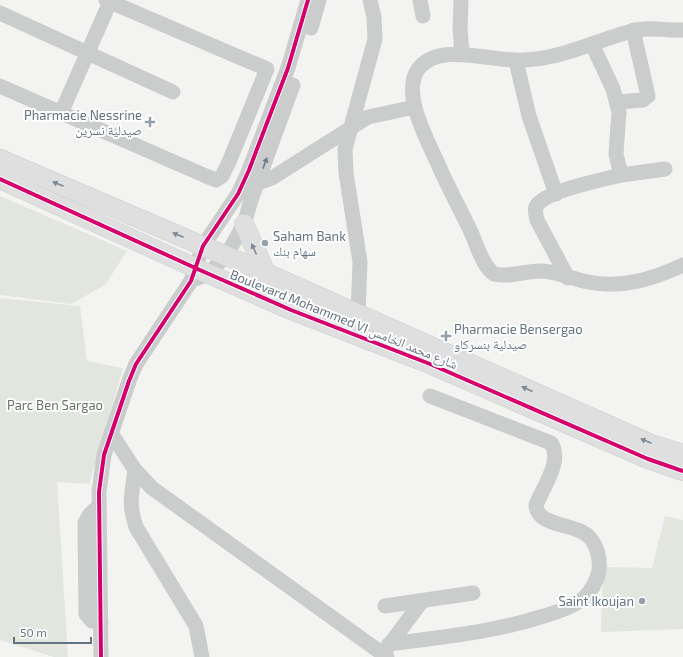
<svg xmlns="http://www.w3.org/2000/svg" width="683" height="657" font-family="'Exo 2','Noto Naskh Arabic',sans-serif">
  <style>
    .green { fill: #e2e6df }
    .lines { fill: none; stroke-linecap: round; stroke-linejoin: round }
    .major-casing { stroke: #cfcfcf; stroke-width: 20 }
    .minor { stroke: #cbcccc; stroke-width: 15 }
    .major { stroke: #dfdfe0; stroke-width: 19 }
    .cycleway-casing { stroke: #fff; stroke-width: 6 }
    .cycleway { stroke: #d6006c; stroke-width: 4 }
    .oneway { fill: #6e7c88 }
    .oneway2 { fill: #7d8993 }
    .poi-dot { fill: #96a0a8; stroke: #fff; stroke-width: 1.5 }
    .labels { text-anchor: middle; dominant-baseline: central; stroke-width: 4; stroke-linejoin: round; paint-order: stroke }
    .poi-label { font-size: 13px; fill: #647380; stroke: #fff; text-anchor: end }
    .street-label { font-size: 13px; fill: #647380; stroke: #fff }
    .park-label { font-size: 13px; fill: #667763; stroke: #fff }
  </style>
  <rect width="100%" height="100%" fill="#f3f3f1"/>
  <g class="green">
    <path d="M 0,196 L 127,251 L 105,285 L 71,304 L 0,295 Z"/>
    <path d="M 0,298 L 80,306 L 87,361 L 123,368 L 89,484 L 57,482 L 68,657 L 54,657 L 0,640 Z"/>
    <path d="M 665,516 L 683,520 L 683,629 L 601,632 L 603,567 L 652,568 Z"/>
  </g>
  <g class="lines">
    <defs>
      <g id="major">
        <path d="M 0,159 L 266,273 L 651,444 L 683,454"/>
        <path d="M 0,179 L 202,271 L 291,310 L 430,364 L 648,459 L 683,471"/>
        <path d="M 244,224 L 266,273"/>
      </g>
    </defs>
    <use href="#major" class="major-casing"/>
    <g class="minor">
      <path d="M 420,0 L 423,16"/>
      <path d="M 461,0 L 460,28 L 462,54"/>
      <path d="M 0,13 L 173,92"/>
      <path d="M 311,28 L 319,0"/>
      <path d="M 683,30 C 666,31 648,26 632,31 C 594,41 555,62 515,60 C 488,60 439,43 419,68 C 400,92 427,139 438,164 C 448,187 460,209 471,232 C 477,245 482,265 494,274 C 510,278 527,270 543,271 C 558,272 573,279 588,282 C 621,289 653,279 683,265"/>
      <path d="M 592,44 L 613,89 L 619,112 L 616,154 L 621,175 L 665,169"/>
      <path d="M 516,61 L 529,116 L 556,194"/>
      <path d="M 0,86 L 206,176 L 216,180 L 222,176 L 229,162 L 267,69 L 106,0"/>
      <path d="M 617,102 L 643,100 L 648,96 L 633,30"/>
      <path d="M 61,113 L 110,2"/>
      <path d="M 258,183 L 272,178 L 368,117 L 415,107"/>
      <path d="M 198,278 L 208,274 L 226,256 L 244,224 L 251,200 L 293,85"/>
      <path d="M 568,278 L 537,220 C 536,215 534,209 537,205 C 549,190 602,180 621,175"/>
      <path d="M 358,314 L 360,262 L 346,173 L 345,149 L 375,39 L 374,17 L 370,0"/>
      <path d="M 111,433 L 135,470 L 152,488 L 387,657"/>
      <path d="M 135,470 C 132,493 128,504 136,527 L 196,626 L 202,657"/>
      <path d="M 99,506 L 90,514 L 85,523 L 86,614 L 92,621 L 101,623"/>
      <path d="M 385,606 L 473,593"/>
      <path d="M 389,644 C 442,637 494,632 544,616 C 557,612 574,607 585,597 C 592,590 597,580 599,571 C 600,560 598,548 591,539 C 578,522 537,528 536,505 C 543,487 563,461 551,443 L 430,396"/>
      <path d="M 387,648 L 422,601"/>
      <path d="M 101,657 L 99,492 L 104,455 L 129,381 L 136,364 L 191,281 L 203,246 L 238,194 L 249,170 L 288,68 L 308,0"/>
    </g>
    <use href="#major" class="major"/>
    <defs>
      <g id="cycleway">
        <path d="M 0,179 L 202,271 L 291,310 L 430,364 L 648,459 L 683,471"/>
        <path d="M 101,657 L 99,492 L 104,455 L 129,381 L 136,364 L 191,281 L 203,246 L 238,194 L 249,170 L 288,68 L 308,0"/>
      </g>
    </defs>
    <use href="#cycleway" class="cycleway-casing"/>
    <use href="#cycleway" class="cycleway"/>
  </g>
  <defs><path id="oneway-solid" d="M-6-.8H1V-3.2L6.5 0L1 3.2V.8H-6Z"/></defs>
  <use class="oneway" href="#oneway-solid" transform="translate(265 163) rotate(-70)"/>
  <g class="oneway2">
    <use href="#oneway-solid" transform="translate(58 184) rotate(-157)"/>
    <use href="#oneway-solid" transform="translate(178 235) rotate(-157)"/>
    <use href="#oneway-solid" transform="translate(254 249) rotate(-114)"/>
    <use href="#oneway-solid" transform="translate(527 389) rotate(-156)"/>
    <use href="#oneway-solid" transform="translate(646 441) rotate(-157)"/>
  </g>
  <g class="poi-dot">
    <path d="M148 116h4v4h4v4h-4v4h-4v-4h-4v-4h4z"/>
    <circle cx="265" cy="243" r="4"/>
    <path d="M444 330h4v4h4v4h-4v4h-4v-4h-4v-4h4z"/>
    <circle cx="642" cy="601" r="4"/>
  </g>
  <g class="labels">
    <g class="poi-label">
      <text x="142" y="115">Pharmacie Nessrine<tspan x="142" dy="15">صيدلية نسرين</tspan></text>
      <text x="273" y="236" text-anchor="start">Saham Bank<tspan x="273" dy="15">سهام بنك</tspan></text>
      <text x="454" y="329" text-anchor="start">Pharmacie Bensergao<tspan x="454" dy="15">صيدلية بنسركاو</tspan></text>
      <text x="634" y="601">Saint Ikoujan</text>
    </g>
    <g class="street-label">
      <text transform="translate(344 319) rotate(22)">Boulevard Mohammed VI شارع محمد الخامس</text>
    </g>
    <g class="park-label">
      <text x="55" y="405">Parc Ben Sargao</text>
    </g>
  </g>
  <path d="M14 637v6h77v-6" fill="none" stroke="#647380" stroke-width="2"/>
  <text x="20" y="637" font-size="12" fill="#647380" stroke="#ffffff" stroke-width="3" paint-order="stroke">50 m</text>
</svg>
